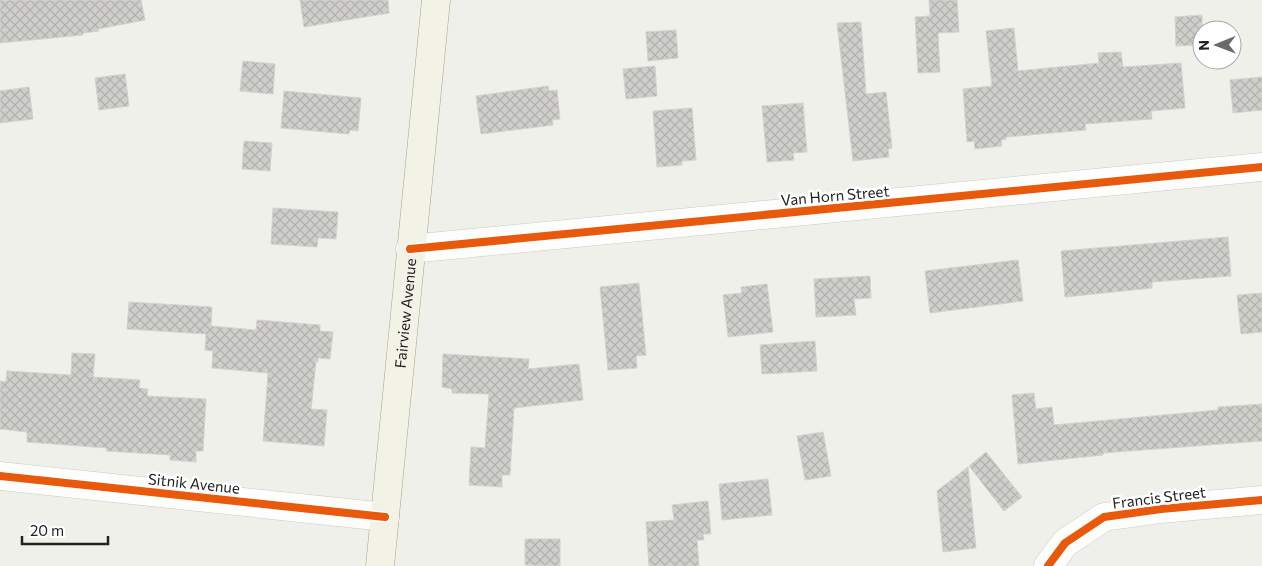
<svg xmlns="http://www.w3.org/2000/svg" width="1262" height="566" font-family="Commissioner,sans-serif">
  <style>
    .building { fill: url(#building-cross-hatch); stroke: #d3d2cc }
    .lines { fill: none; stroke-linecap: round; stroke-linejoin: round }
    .minor-casing { stroke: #c9c9c7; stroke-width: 29 }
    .major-casing { stroke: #a5a786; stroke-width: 29 }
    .minor { stroke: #fdfdfc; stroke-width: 28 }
    .major { stroke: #f2f2e7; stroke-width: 28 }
    .cycleway-casing { stroke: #fff; stroke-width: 11 }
    .cycleway { stroke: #e8590c; stroke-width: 8 }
    .labels { text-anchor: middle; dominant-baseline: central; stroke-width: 5; stroke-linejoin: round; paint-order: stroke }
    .street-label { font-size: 15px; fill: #222; stroke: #fff }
  </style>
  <defs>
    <pattern id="building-cross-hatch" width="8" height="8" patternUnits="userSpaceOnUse" patternTransform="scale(1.25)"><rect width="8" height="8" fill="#cfceca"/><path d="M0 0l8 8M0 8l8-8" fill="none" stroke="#b1b1ad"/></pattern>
  </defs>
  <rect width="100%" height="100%" fill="#f0f0eb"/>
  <g class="building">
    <path d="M 0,0 L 141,0 L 145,20 L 98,29 L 99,31 L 83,33 L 83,35 L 0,43 Z"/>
    <path d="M 300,0 L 388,0 L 389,13 L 304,27 Z"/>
    <path d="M 929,0 L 957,0 L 959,32 L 938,33 L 940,72 L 918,73 L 915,17 L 930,16 Z"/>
    <path d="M 1202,15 L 1202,45 L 1176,46 L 1175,17 Z"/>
    <path d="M 861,22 L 866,94 L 886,92 L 892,148 L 888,149 L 889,157 L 853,161 L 837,23 Z"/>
    <path d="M 1014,28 L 1018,71 L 1099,63 L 1098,53 L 1121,52 L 1123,67 L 1181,63 L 1185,108 L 1151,111 L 1152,119 L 1085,124 L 1086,130 L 1006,137 L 1006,139 L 1001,140 L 1002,146 L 975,149 L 974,141 L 967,142 L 963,89 L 992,86 L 986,31 Z"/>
    <path d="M 676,30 L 678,58 L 648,61 L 646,32 Z"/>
    <path d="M 243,61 L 275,64 L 273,94 L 240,91 Z"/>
    <path d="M 655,66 L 657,96 L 626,99 L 623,69 Z"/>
    <path d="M 125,74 L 129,106 L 99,110 L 95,78 Z"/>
    <path d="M 1262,77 L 1262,110 L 1233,113 L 1230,80 Z"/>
    <path d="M 548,86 L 549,91 L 557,90 L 560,119 L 552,120 L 553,125 L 481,134 L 476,96 Z"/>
    <path d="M 29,87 L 33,119 L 0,123 L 0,91 Z"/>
    <path d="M 284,91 L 361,98 L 358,131 L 350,130 L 349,134 L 281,128 Z"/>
    <path d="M 803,103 L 807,152 L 793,153 L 794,160 L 767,162 L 762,106 Z"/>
    <path d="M 692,108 L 696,160 L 682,161 L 682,165 L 657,167 L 653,111 Z"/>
    <path d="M 244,141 L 272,143 L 270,171 L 242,169 Z"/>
    <path d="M 273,208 L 338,212 L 336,239 L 318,238 L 317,247 L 271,244 Z"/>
    <path d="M 1228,237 L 1231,276 L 1152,282 L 1152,288 L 1065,297 L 1061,251 Z"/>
    <path d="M 1018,260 L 1023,301 L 930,313 L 925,271 Z"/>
    <path d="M 870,276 L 871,298 L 854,299 L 856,315 L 816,317 L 814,279 Z"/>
    <path d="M 639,283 L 646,355 L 636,356 L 637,368 L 608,370 L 600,287 Z"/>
    <path d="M 767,284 L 773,332 L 728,337 L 723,295 L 742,293 L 741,287 Z"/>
    <path d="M 1262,293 L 1262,332 L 1241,334 L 1237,295 Z"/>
    <path d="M 129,302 L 212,307 L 211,326 L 256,330 L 257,320 L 320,325 L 320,331 L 333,332 L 330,359 L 318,358 L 318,362 L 316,362 L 311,409 L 327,410 L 324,446 L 263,441 L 268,373 L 212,368 L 213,351 L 205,350 L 206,334 L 127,329 Z"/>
    <path d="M 815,341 L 817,371 L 762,374 L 760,345 Z"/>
    <path d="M 72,353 L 95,354 L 93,377 L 140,380 L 139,388 L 148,389 L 147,396 L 206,399 L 203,451 L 196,451 L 196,462 L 170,460 L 170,455 L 106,451 L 107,448 L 27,442 L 27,432 L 0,429 L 0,381 L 6,382 L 7,371 L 71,375 Z"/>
    <path d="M 443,354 L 529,359 L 528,369 L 579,364 L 583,400 L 514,408 L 510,475 L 502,475 L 502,487 L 469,485 L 471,447 L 485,448 L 489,394 L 452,393 L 452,389 L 442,387 Z"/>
    <path d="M 1034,393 L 1036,409 L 1052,407 L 1054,425 L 1218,410 L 1218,407 L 1262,404 L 1262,441 L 1103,453 L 1103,455 L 1018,464 L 1012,395 Z"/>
    <path d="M 823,432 L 831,476 L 805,480 L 797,436 Z"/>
    <path d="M 986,452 L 1022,497 L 1004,511 L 969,466 Z"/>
    <path d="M 968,467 L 976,548 L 943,552 L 937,491 Z"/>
    <path d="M 768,479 L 772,515 L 722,520 L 719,484 Z"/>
    <path d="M 708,501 L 711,534 L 703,534 L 704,540 L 697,540 L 699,566 L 649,566 L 646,522 L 674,520 L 672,505 Z"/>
    <path d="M 525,539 L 560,539 L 560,566 L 525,565 Z"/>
  </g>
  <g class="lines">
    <defs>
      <g id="minor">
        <path d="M 410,249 L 1262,167"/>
        <path d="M 0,476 L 385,517"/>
        <path d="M 1048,566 L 1065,543 L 1104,517 L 1161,509 L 1262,500"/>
      </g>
      <g id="major">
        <path id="s1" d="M 380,566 L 436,0"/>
      </g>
    </defs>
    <use href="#minor" class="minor-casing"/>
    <use href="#major" class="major-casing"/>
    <use href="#minor" class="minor"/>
    <use href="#major" class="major"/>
    <defs>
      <g id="cycleway">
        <path d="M 410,249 L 1262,167"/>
        <path d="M 0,476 L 385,517"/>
        <path d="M 1048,566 L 1065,543 L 1104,517 L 1161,509 L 1262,500"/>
      </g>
    </defs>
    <use href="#cycleway" class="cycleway-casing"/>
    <use href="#cycleway" class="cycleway"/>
  </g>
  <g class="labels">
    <g class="street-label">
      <text transform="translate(835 195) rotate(-5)">Van Horn Street</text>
      <text stroke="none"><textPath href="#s1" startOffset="254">Fairview Avenue</textPath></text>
      <text transform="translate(194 483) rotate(6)">Sitnik Avenue</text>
      <text transform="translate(1159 497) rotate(-7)">Francis Street</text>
    </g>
  </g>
  <g transform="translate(1217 45) rotate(269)"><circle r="24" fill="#ffffff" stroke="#a7a7a7"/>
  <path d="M0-4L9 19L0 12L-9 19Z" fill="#6a6a68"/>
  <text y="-8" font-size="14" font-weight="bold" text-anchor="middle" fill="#222222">N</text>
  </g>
  <path d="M22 536v8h86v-8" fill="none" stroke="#222222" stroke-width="2.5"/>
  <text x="30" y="536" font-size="15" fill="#222222" stroke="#ffffff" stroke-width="4" paint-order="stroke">20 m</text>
</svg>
